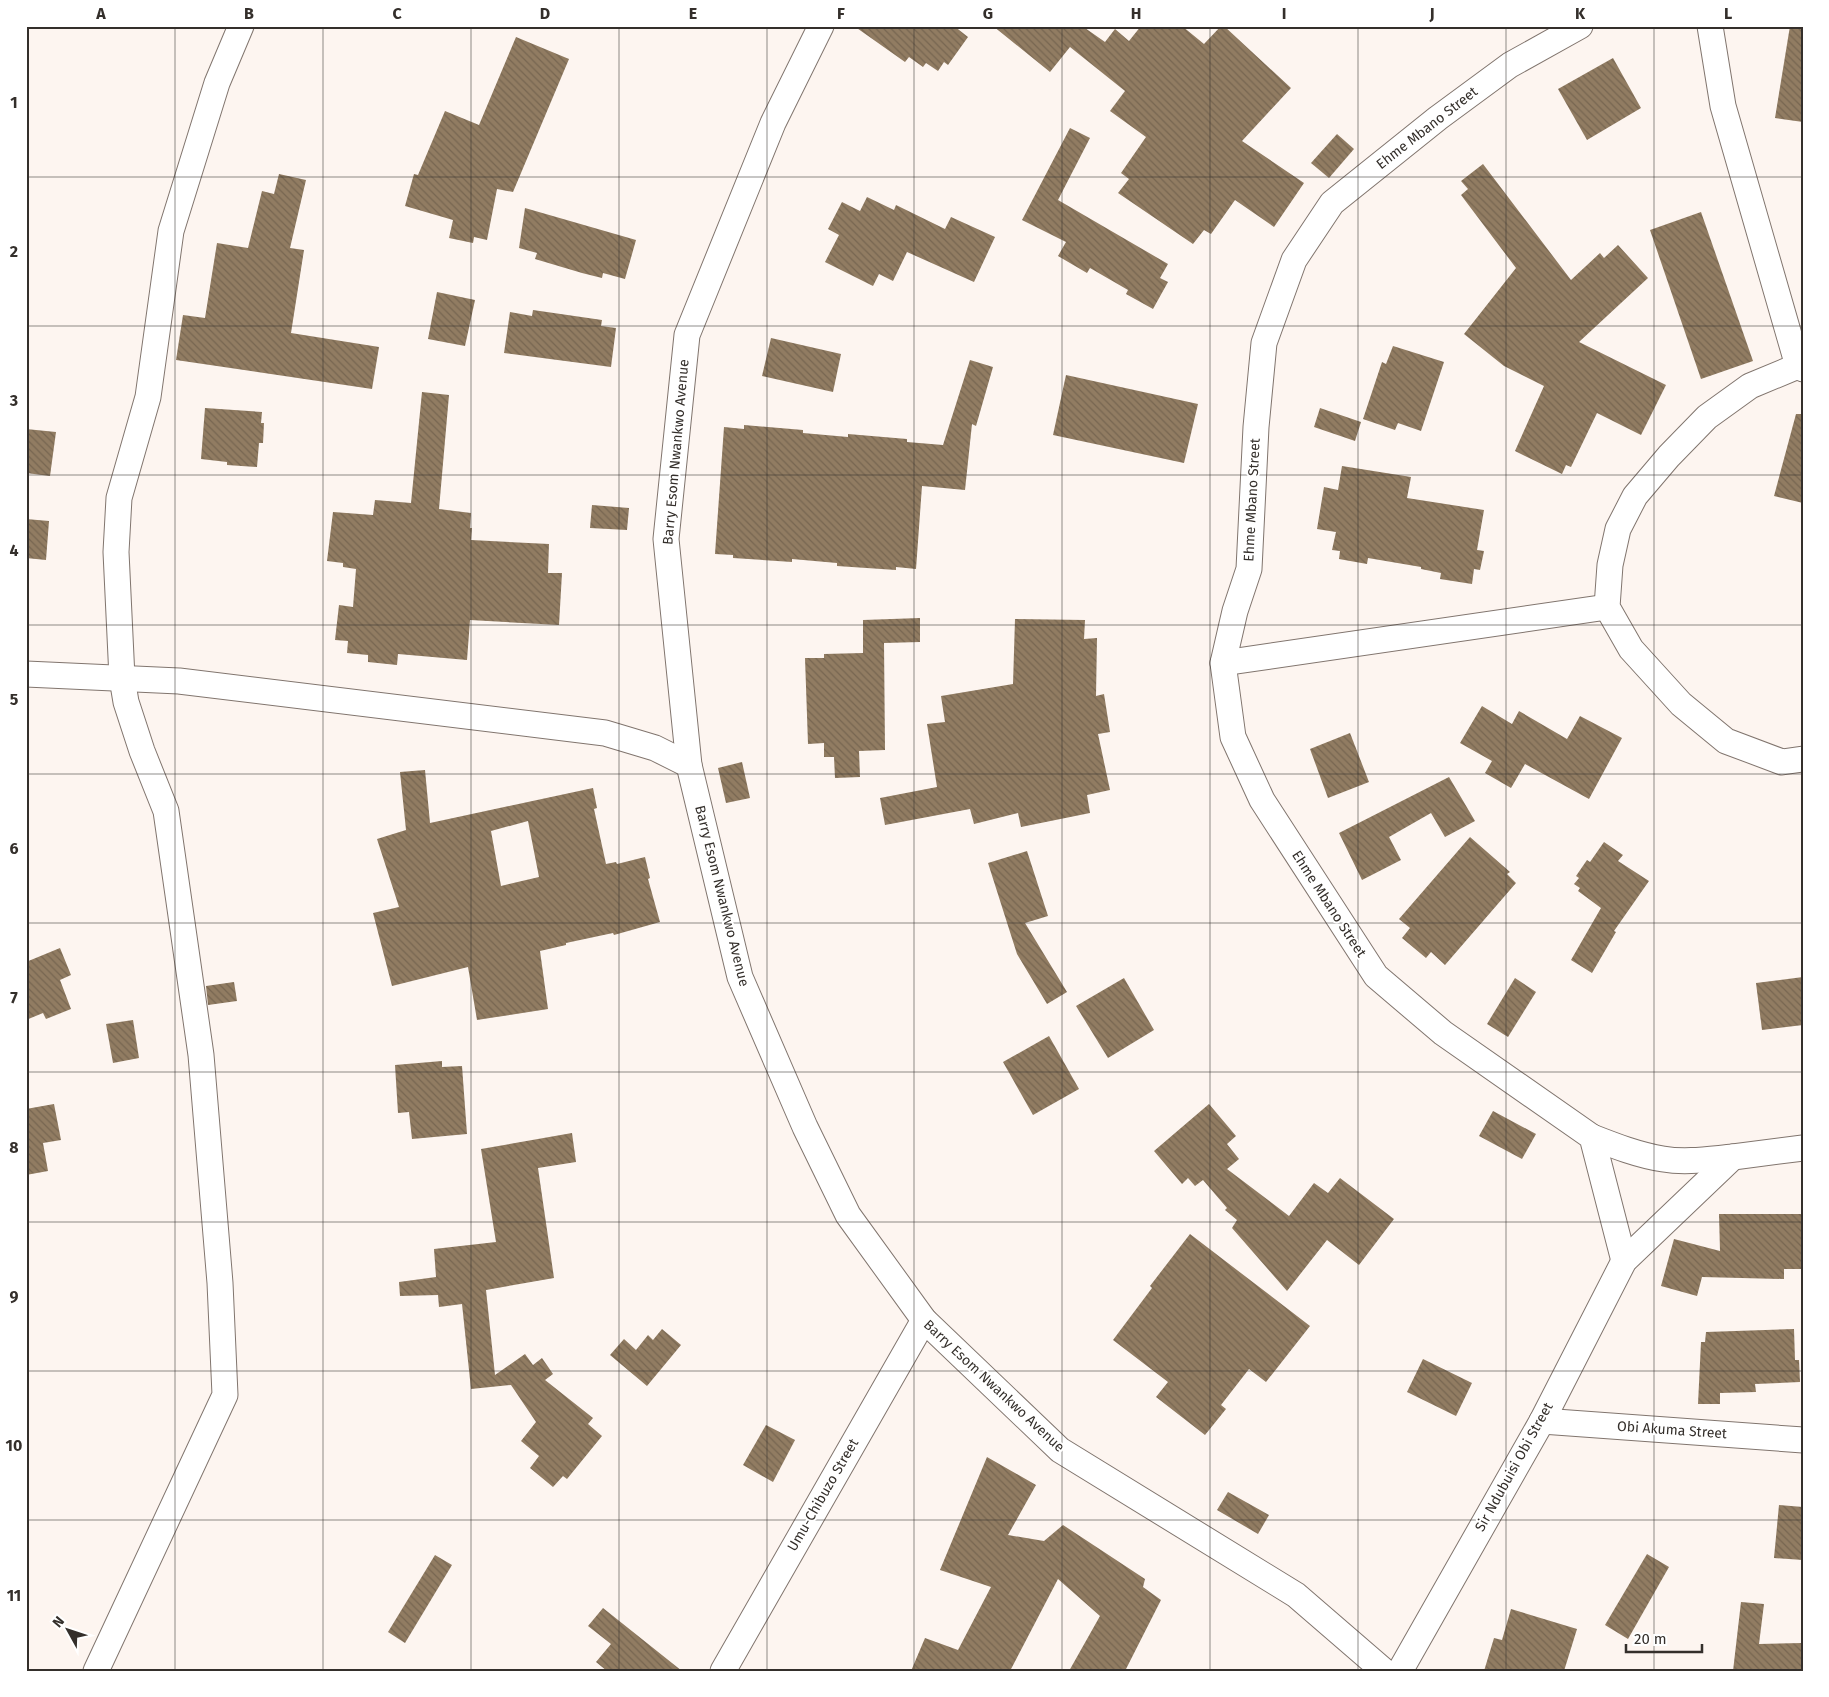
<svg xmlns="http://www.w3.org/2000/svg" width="1829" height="1697" font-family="'Fira Sans',sans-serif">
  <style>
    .building { fill: url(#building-back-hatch); fill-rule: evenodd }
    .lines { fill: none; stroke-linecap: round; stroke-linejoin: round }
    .minor-casing { stroke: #81756e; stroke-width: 27 }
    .minor { stroke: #fff; stroke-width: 25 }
    .grid { fill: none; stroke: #342f2b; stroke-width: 1; stroke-opacity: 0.55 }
    .labels { text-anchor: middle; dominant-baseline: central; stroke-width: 4; stroke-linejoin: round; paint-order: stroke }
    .street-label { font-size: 14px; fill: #342f2b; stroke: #fff }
    .neatline { fill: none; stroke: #342f2b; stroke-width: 2 }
    .grid-label { font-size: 16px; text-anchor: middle; font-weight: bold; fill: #342f2b }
  </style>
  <defs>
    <pattern id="building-back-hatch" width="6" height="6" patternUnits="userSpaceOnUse" patternTransform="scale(1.25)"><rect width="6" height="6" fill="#917c62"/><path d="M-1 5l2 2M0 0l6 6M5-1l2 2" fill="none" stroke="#776651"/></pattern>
  </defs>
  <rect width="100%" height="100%" fill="#fdf5f0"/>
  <g class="building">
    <path d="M 854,26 L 954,26 L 968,37 L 948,65 L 944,62 L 938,71 L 926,63 L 923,67 L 909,57 L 905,62 Z"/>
    <path d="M 993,26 L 1086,26 L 1085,28 L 1105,42 L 1115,29 L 1129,41 L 1141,26 L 1182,26 L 1204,44 L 1221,26 L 1224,26 L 1291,88 L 1242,141 L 1304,183 L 1274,227 L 1235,200 L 1211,234 L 1204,230 L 1193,244 L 1118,193 L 1129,179 L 1121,173 L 1146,137 L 1110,111 L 1125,91 L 1070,47 L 1050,72 Z"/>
    <path d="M 1790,26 L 1803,26 L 1803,122 L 1775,118 Z"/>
    <path d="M 516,37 L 569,59 L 513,192 L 497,189 L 487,240 L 474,237 L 473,243 L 449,238 L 453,220 L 405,206 L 414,174 L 418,175 L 445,111 L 479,125 Z"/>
    <path d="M 1613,58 L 1641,108 L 1587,140 L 1558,89 Z"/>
    <path d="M 1070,128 L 1090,138 L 1058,200 L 1168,264 L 1160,278 L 1168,282 L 1153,309 L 1126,294 L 1128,290 L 1090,268 L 1087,273 L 1058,256 L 1066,242 L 1022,220 Z"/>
    <path d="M 1337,134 L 1354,149 L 1329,178 L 1311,163 Z"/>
    <path d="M 1483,164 L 1571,280 L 1600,253 L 1604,258 L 1618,245 L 1648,278 L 1579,342 L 1666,385 L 1641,435 L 1597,413 L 1571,467 L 1566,465 L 1562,474 L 1515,451 L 1544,386 L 1504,366 L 1464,334 L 1516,268 L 1461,195 L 1468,189 L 1461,181 Z"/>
    <path d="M 279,174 L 306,180 L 290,248 L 304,250 L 291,333 L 379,347 L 372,389 L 176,360 L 183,315 L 205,318 L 217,243 L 248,248 L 262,191 L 274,194 Z"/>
    <path d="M 867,197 L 894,210 L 896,205 L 945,229 L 951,217 L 995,237 L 974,282 L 907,252 L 893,281 L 879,274 L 873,286 L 825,262 L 839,235 L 828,229 L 842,202 L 860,211 Z"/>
    <path d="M 525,208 L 636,240 L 625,279 L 603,273 L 602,278 L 582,273 L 535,259 L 537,253 L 519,248 Z"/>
    <path d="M 1701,212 L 1753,361 L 1701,379 L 1650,230 Z"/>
    <path d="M 437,292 L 475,300 L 465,346 L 428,339 Z"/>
    <path d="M 533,310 L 602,320 L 601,326 L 616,328 L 611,367 L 504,353 L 510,312 L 532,316 Z"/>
    <path d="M 771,338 L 841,354 L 833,392 L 762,376 Z"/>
    <path d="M 1393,346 L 1444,362 L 1421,431 L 1398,423 L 1395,430 L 1363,419 L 1382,362 L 1386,364 Z"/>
    <path d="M 970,360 L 993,367 L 976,426 L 972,424 L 965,490 L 922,486 L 916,569 L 896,567 L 896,570 L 837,566 L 837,563 L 792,559 L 792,562 L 733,558 L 733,555 L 715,554 L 724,427 L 744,429 L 744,425 L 803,430 L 803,433 L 848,437 L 848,434 L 907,439 L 907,442 L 943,445 Z"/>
    <path d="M 1066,375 L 1198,404 L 1184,463 L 1053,435 Z"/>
    <path d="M 422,392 L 449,395 L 439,509 L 471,513 L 470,528 L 472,528 L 471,540 L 549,544 L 548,573 L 562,573 L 559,625 L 470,620 L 467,660 L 398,654 L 397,665 L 368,662 L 368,655 L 347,653 L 348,641 L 335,640 L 339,605 L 353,607 L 356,569 L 343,567 L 343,563 L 327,561 L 333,512 L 373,515 L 375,500 L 411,503 Z"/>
    <path d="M 205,408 L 262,412 L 261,423 L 264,423 L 263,443 L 259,443 L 257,467 L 227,465 L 227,462 L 201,459 Z"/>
    <path d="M 1320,408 L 1361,422 L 1355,441 L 1314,427 Z"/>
    <path d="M 1796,414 L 1803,414 L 1803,503 L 1774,496 Z"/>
    <path d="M 26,429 L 56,432 L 50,476 L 26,473 Z"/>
    <path d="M 1342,466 L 1411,477 L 1407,498 L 1484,510 L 1477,550 L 1484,551 L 1480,570 L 1474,569 L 1472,584 L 1440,579 L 1441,573 L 1421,569 L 1421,567 L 1368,558 L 1367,564 L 1339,559 L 1340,551 L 1332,550 L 1336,532 L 1317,529 L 1324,487 L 1338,490 Z"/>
    <path d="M 592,505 L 629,508 L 627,530 L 590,528 Z"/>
    <path d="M 26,519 L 49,521 L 46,560 L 26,558 Z"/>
    <path d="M 920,618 L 920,642 L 884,643 L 885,750 L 859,751 L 860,777 L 835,778 L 834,757 L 824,757 L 824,743 L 808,744 L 805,658 L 824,658 L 824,654 L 863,653 L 863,620 Z"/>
    <path d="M 1015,619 L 1085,620 L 1084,639 L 1097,638 L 1096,696 L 1104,694 L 1110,732 L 1098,734 L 1110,790 L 1087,795 L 1090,813 L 1021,827 L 1018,813 L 974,824 L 970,809 L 885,825 L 880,798 L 937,787 L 927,724 L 945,722 L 941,696 L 1013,684 Z"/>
    <path d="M 1482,706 L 1512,724 L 1519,711 L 1567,739 L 1580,716 L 1622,738 L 1589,799 L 1525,764 L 1511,788 L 1485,773 L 1492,761 L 1460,743 Z"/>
    <path d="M 1350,733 L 1369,782 L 1328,798 L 1310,749 Z"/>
    <path d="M 742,762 L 750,798 L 726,803 L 718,768 Z"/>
    <path d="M 425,770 L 430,823 L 593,788 L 597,808 L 594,809 L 606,864 L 616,862 L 617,864 L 645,857 L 650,878 L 648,879 L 660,922 L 614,935 L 613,933 L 566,943 L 566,945 L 540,951 L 548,1009 L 477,1020 L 468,967 L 392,986 L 373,913 L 399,907 L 377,839 L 406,830 L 400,772 ZM 528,821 L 539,877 L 501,886 L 491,831 Z"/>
    <path d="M 1449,777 L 1475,821 L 1445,837 L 1431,813 L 1389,837 L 1401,860 L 1362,880 L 1339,833 Z"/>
    <path d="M 1470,837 L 1510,872 L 1507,874 L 1516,883 L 1445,965 L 1431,952 L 1426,958 L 1402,938 L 1410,928 L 1399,919 Z"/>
    <path d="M 1604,842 L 1623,855 L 1618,861 L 1649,881 L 1614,931 L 1616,932 L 1592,973 L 1571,960 L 1601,908 L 1578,891 L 1580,888 L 1574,884 L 1579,878 L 1576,876 L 1587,860 L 1590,862 Z"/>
    <path d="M 1027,851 L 1048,916 L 1025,923 L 1067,992 L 1047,1004 L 1017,954 L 988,863 Z"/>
    <path d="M 60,948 L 71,975 L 60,980 L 71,1009 L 46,1019 L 43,1013 L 26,1020 L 26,962 Z"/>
    <path d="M 1803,977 L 1803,1025 L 1762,1030 L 1756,983 Z"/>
    <path d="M 1124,978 L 1154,1030 L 1108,1058 L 1076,1006 Z"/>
    <path d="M 1515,978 L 1536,992 L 1508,1037 L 1487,1024 Z"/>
    <path d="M 234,982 L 237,1001 L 208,1005 L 206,986 Z"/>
    <path d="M 133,1020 L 139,1058 L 113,1063 L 106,1024 Z"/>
    <path d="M 1049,1036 L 1079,1089 L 1033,1115 L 1003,1062 Z"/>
    <path d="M 442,1061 L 442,1067 L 462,1066 L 467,1134 L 412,1139 L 409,1112 L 398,1113 L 395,1065 Z"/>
    <path d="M 54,1104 L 61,1140 L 43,1143 L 48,1171 L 26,1175 L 26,1109 Z"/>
    <path d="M 1209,1104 L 1236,1136 L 1227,1144 L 1239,1159 L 1227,1169 L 1289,1216 L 1314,1183 L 1328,1193 L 1340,1178 L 1394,1219 L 1359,1265 L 1327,1240 L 1287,1291 L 1232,1228 L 1237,1220 L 1225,1210 L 1227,1208 L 1203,1180 L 1195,1186 L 1188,1178 L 1182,1184 L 1154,1151 Z"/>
    <path d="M 1493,1111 L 1536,1134 L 1522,1159 L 1479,1136 Z"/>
    <path d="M 572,1133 L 576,1162 L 538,1168 L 554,1278 L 486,1290 L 495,1375 L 525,1354 L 533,1365 L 542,1358 L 553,1374 L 545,1380 L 593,1418 L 588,1424 L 602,1436 L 567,1479 L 563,1476 L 553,1487 L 530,1468 L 539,1456 L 521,1441 L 536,1422 L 511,1385 L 471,1389 L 462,1304 L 439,1307 L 438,1295 L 400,1296 L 399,1282 L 436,1277 L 434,1249 L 496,1242 L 481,1149 Z"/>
    <path d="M 1719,1214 L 1801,1214 L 1801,1269 L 1784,1269 L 1784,1279 L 1702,1277 L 1697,1296 L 1661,1286 L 1674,1239 L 1720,1251 Z"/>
    <path d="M 1190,1234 L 1310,1326 L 1266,1382 L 1249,1369 L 1221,1405 L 1226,1409 L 1205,1435 L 1156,1397 L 1168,1382 L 1113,1340 L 1152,1288 L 1150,1286 Z"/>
    <path d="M 662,1329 L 681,1345 L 647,1386 L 610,1355 L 624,1339 L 636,1350 L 648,1335 L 653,1340 Z"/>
    <path d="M 1794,1329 L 1795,1360 L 1799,1360 L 1800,1382 L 1755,1384 L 1756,1392 L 1720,1393 L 1720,1404 L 1698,1404 L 1701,1342 L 1705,1342 L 1706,1332 Z"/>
    <path d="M 1423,1359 L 1472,1383 L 1456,1416 L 1407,1392 Z"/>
    <path d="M 766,1425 L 795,1440 L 773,1482 L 743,1465 Z"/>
    <path d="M 987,1457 L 1036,1485 L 1008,1535 L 1044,1541 L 1063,1525 L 1145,1579 L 1143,1587 L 1161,1600 L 1125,1671 L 1069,1671 L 1100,1616 L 1058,1579 L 1010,1671 L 911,1671 L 925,1638 L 958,1650 L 991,1587 L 940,1570 Z"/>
    <path d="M 1228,1492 L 1269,1515 L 1258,1534 L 1217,1510 Z"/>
    <path d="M 1779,1505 L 1803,1507 L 1803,1560 L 1774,1558 Z"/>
    <path d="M 1647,1554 L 1669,1567 L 1628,1639 L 1605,1625 Z"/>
    <path d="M 435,1555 L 452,1565 L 405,1643 L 388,1632 Z"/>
    <path d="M 1741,1602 L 1764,1604 L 1759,1644 L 1803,1643 L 1803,1671 L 1733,1671 Z"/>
    <path d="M 603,1608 L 682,1671 L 607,1671 L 596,1662 L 611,1644 L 588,1626 Z"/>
    <path d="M 1511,1609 L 1577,1629 L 1564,1671 L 1484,1671 L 1494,1638 L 1502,1640 Z"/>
  </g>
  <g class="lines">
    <defs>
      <g id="minor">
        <path d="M 821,26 L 773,123 L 687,335 L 666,539 L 689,765 L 740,977 L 805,1127 L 848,1215 L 924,1320 L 1060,1450 L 1296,1595 L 1384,1671"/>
        <path d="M 1580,26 L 1510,65 L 1438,118 L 1332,203 L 1294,260 L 1264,343 L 1256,427 L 1249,569 L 1235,611 L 1223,663 L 1233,737 L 1262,800 L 1376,976 L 1443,1033 L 1592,1137 L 1624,1261"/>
        <path d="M 1710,26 L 1723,106 L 1798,366 L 1803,369"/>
        <path d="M 1798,366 L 1750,386 L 1707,417 L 1669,456 L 1635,496 L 1618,529 L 1610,565 L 1607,607 L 1631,649 L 1681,704 L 1726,741 L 1782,762 L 1803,759"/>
        <path d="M 1223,663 L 1607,607"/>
        <path d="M 26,674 L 179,681 L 605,733 L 655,748 L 689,765"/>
        <path d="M 1592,1137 C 1615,1146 1638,1155 1663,1159 C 1686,1163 1710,1159 1733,1157"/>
        <path d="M 1542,1421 L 1803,1440"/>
        <path d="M 96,1671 L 225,1395 L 220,1283 L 201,1055 L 166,811 L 142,751 L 126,702 L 122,678 L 116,552 L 119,498 L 148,397 L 171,231 L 217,83 L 241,26"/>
        <path d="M 723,1671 L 924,1320"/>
        <path d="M 1400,1671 L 1542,1421 L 1624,1261 L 1733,1157 L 1803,1148"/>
      </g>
    </defs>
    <use href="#minor" class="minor-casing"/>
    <use href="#minor" class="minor"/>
  </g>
  <path class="grid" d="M 175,26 L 175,1671M 323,26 L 323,1671M 471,26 L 471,1671M 619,26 L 619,1671M 767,26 L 767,1671M 914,26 L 914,1671M 1062,26 L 1062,1671M 1210,26 L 1210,1671M 1358,26 L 1358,1671M 1506,26 L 1506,1671M 1654,26 L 1654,1671M 26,177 L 1803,177M 26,326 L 1803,326M 26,475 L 1803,475M 26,625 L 1803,625M 26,774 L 1803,774M 26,923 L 1803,923M 26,1072 L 1803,1072M 26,1222 L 1803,1222M 26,1371 L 1803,1371M 26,1520 L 1803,1520"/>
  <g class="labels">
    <g class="street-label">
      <text transform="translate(1427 128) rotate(-38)">Ehme Mbano Street</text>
      <text transform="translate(676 452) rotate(-85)">Barry Esom Nwankwo Avenue</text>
      <text transform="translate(1252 500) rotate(-87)">Ehme Mbano Street</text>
      <text transform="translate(722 896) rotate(76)">Barry Esom Nwankwo Avenue</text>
      <text transform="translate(1329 904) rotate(57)">Ehme Mbano Street</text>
      <text transform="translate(994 1386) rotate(43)">Barry Esom Nwankwo Avenue</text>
      <text transform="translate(1672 1430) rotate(4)">Obi Akuma Street</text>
      <text transform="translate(1514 1467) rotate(-61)">Sir Ndubuisi Obi Street</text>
      <text transform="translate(823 1495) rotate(-60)">Umu-Chibuzo Street</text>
    </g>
  </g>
  <rect width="1829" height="1697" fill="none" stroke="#ffffff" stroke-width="55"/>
  <g transform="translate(68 1630) rotate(310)" stroke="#ffffff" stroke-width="4" paint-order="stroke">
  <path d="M0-4L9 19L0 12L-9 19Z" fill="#342f2b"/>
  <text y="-8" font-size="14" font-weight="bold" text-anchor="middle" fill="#342f2b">N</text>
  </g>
  <path d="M1626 1644v8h76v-8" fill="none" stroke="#342f2b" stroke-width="2.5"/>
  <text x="1634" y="1644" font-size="15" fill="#342f2b" stroke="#ffffff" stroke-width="4" paint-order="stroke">20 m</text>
  <rect x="28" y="28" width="1774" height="1642" class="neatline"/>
  <g class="grid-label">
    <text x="101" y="19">A</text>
    <text x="249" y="19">B</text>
    <text x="397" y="19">C</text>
    <text x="545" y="19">D</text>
    <text x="693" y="19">E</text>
    <text x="841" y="19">F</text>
    <text x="988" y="19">G</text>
    <text x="1136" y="19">H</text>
    <text x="1284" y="19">I</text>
    <text x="1432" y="19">J</text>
    <text x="1580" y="19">K</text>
    <text x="1728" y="19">L</text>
    <text x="14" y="108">1</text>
    <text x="14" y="257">2</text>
    <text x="14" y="406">3</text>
    <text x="14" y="556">4</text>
    <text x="14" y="705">5</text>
    <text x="14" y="854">6</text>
    <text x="14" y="1003">7</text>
    <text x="14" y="1153">8</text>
    <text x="14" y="1302">9</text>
    <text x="14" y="1451">10</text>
    <text x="14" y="1601">11</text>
  </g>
</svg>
